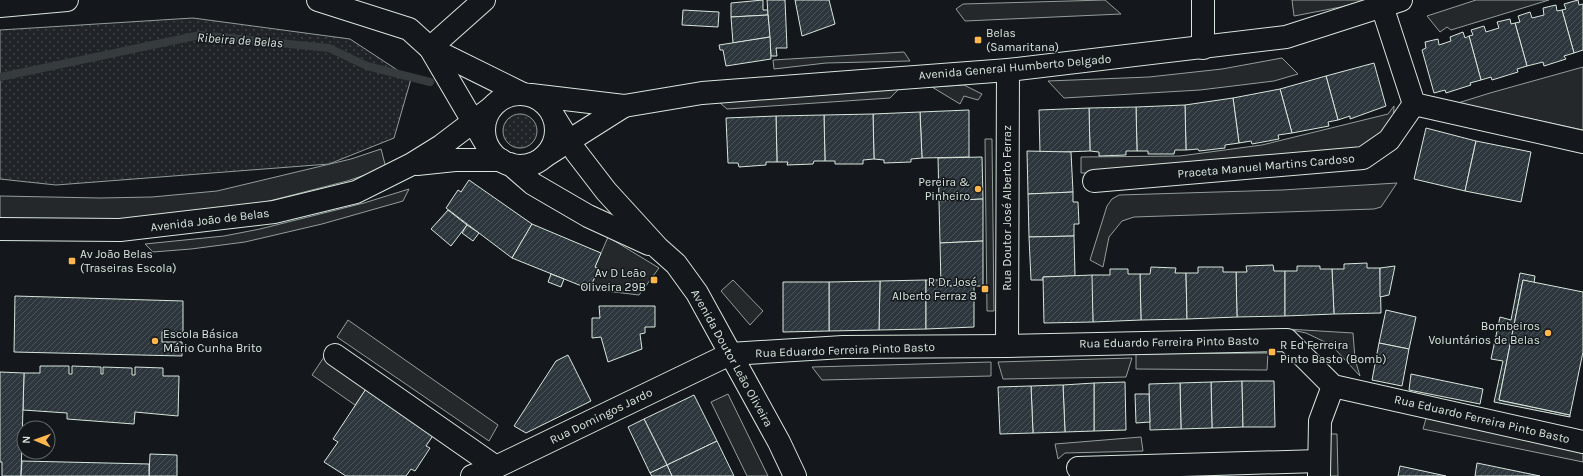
<svg xmlns="http://www.w3.org/2000/svg" width="1583" height="476" font-family="Karla,sans-serif">
  <style>
    .grass { fill: url(#grass-dots); stroke: #939e99 }
    .parking { fill: #24282b; stroke: #939e99 }
    .lines { fill: none; stroke-linecap: round; stroke-linejoin: round }
    .stream { stroke: #363b3e; stroke-width: 8 }
    .building { fill: url(#building-hatch); stroke: #d8e6dc }
    .minor-casing { stroke: #d8e6dc; stroke-width: 24 }
    .major-casing { stroke: #d8e6dc; stroke-width: 24 }
    .minor { stroke: #14181c; stroke-width: 22 }
    .major { stroke: #14181c; stroke-width: 22 }
    .poi-dot { fill: #ffb74d; stroke: #14181c; stroke-width: 1.5 }
    .labels { text-anchor: middle; dominant-baseline: central; stroke-width: 3; stroke-linejoin: round; paint-order: stroke }
    .poi-label { font-size: 12px; fill: #d8e6dc; stroke: #14181c; text-anchor: start }
    .street-label { font-size: 12px; fill: #d8e6dc; stroke: #14181c }
    .water-label { font-size: 13px; font-style: italic; fill: #d8e6dc; stroke: #14181c }
  </style>
  <defs>
    <pattern id="grass-dots" width="8" height="8" patternUnits="userSpaceOnUse"><rect width="8" height="8" fill="#202428"/><path d="M2 2h.1M6 6h.1" fill="none" stroke="#404447" stroke-width="1.8" stroke-linecap="round"/></pattern>
    <pattern id="building-hatch" width="6" height="6" patternUnits="userSpaceOnUse"><rect width="6" height="6" fill="#2c363c"/><path d="M-1 1l2-2M0 6l6-6M5 7l2-2" fill="none" stroke="#4a5358"/></pattern>
  </defs>
  <rect width="100%" height="100%" fill="#14181c"/>
  <g class="grass">
    <path d="M 193,18 L 350,39 L 411,79 L 394,138 L 329,164 L 56,185 L 0,179 L 0,30 Z"/>
    <circle cx="520" cy="131" r="17"/>
  </g>
  <g class="parking">
    <path d="M 1105,0 L 1121,14 L 965,21 L 956,9 L 963,4 Z"/>
    <path d="M 1292,0 L 1366,0 L 1341,7 L 1294,16 Z"/>
    <path d="M 1476,0 L 1549,0 L 1451,30 L 1447,27 L 1440,32 L 1427,16 Z"/>
    <path d="M 904,52 L 910,61 L 826,63 L 774,69 L 773,60 Z"/>
    <path d="M 1282,58 L 1298,74 L 1274,81 L 1200,90 L 1064,98 L 1048,81 L 1149,77 L 1222,69 Z"/>
    <path d="M 1583,67 L 1583,130 L 1458,103 L 1490,93 Z"/>
    <path d="M 964,85 L 982,94 L 978,100 L 964,96 L 960,104 L 932,87 Z"/>
    <path d="M 900,88 L 890,98 L 727,109 L 720,103 L 765,97 Z"/>
    <path d="M 1394,106 L 1393,125 L 1365,150 L 1240,169 L 1081,173 L 1081,157 L 1180,156 L 1262,145 L 1388,114 Z"/>
    <path d="M 985,139 L 992,139 L 994,311 L 987,311 Z"/>
    <path d="M 381,149 L 386,168 L 347,181 L 242,208 L 134,219 L 0,219 L 0,196 L 100,198 L 152,197 L 217,191 L 351,159 Z"/>
    <path d="M 1397,183 L 1381,207 L 1374,209 L 1134,217 L 1122,221 L 1109,237 L 1103,267 L 1090,260 L 1107,206 L 1112,199 L 1119,195 L 1282,190 Z"/>
    <path d="M 409,189 L 403,201 L 322,224 L 245,242 L 191,249 L 153,252 L 145,244 L 224,236 L 260,229 L 364,203 Z"/>
    <path d="M 608,237 L 659,268 L 639,295 L 589,289 L 599,269 L 595,267 Z"/>
    <path d="M 733,280 L 763,311 L 750,325 L 721,291 Z"/>
    <path d="M 348,320 L 498,425 L 489,441 L 337,337 Z"/>
    <path d="M 1287,329 L 1353,333 L 1355,359 L 1360,376 L 1334,348 L 1325,342 L 1306,333 Z"/>
    <path d="M 1268,353 L 1267,370 L 1136,369 L 1136,354 Z"/>
    <path d="M 324,357 L 368,386 L 355,405 L 312,375 Z"/>
    <path d="M 1132,358 L 1126,377 L 1003,379 L 998,362 Z"/>
    <path d="M 991,362 L 991,376 L 822,380 L 812,367 Z"/>
    <path d="M 728,394 L 768,476 L 747,476 L 711,402 Z"/>
    <path d="M 1427,415 L 1583,451 L 1583,462 L 1423,429 Z"/>
    <path d="M 1327,434 L 1337,434 L 1338,476 L 1328,476 Z"/>
    <path d="M 1141,437 L 1143,451 L 1065,453 L 1058,459 L 1055,444 Z"/>
  </g>
  <g class="lines">
    <path class="stream" d="M 0,77 L 200,35 L 329,48 L 367,66 L 430,82"/>
  </g>
  <g class="building">
    <path d="M 763,0 L 763,10 L 768,10 L 768,15 L 731,17 L 731,3 Z"/>
    <path d="M 767,0 L 785,0 L 787,48 L 776,48 L 777,56 L 771,56 Z"/>
    <path d="M 795,0 L 829,0 L 835,24 L 802,36 Z"/>
    <path d="M 1578,0 L 1579,5 L 1583,4 L 1583,50 L 1574,53 L 1562,10 L 1566,9 L 1564,4 Z"/>
    <path d="M 1556,5 L 1557,11 L 1562,10 L 1574,53 L 1564,56 L 1566,59 L 1544,66 L 1543,62 L 1527,66 L 1515,23 L 1520,22 L 1518,16 L 1530,12 L 1532,18 L 1544,15 L 1543,8 Z"/>
    <path d="M 683,10 L 719,12 L 718,27 L 682,25 Z"/>
    <path d="M 768,15 L 770,37 L 733,43 L 731,17 Z"/>
    <path d="M 1510,19 L 1511,24 L 1515,23 L 1527,66 L 1517,69 L 1518,72 L 1492,80 L 1491,77 L 1481,80 L 1469,36 L 1473,35 L 1471,30 L 1484,26 L 1486,32 L 1499,28 L 1497,22 Z"/>
    <path d="M 1463,32 L 1465,38 L 1469,36 L 1481,80 L 1470,83 L 1471,85 L 1446,93 L 1445,90 L 1434,93 L 1422,50 L 1426,48 L 1425,42 L 1438,39 L 1439,45 L 1451,41 L 1450,37 Z"/>
    <path d="M 770,37 L 771,59 L 726,66 L 723,50 L 720,50 L 719,45 Z"/>
    <path d="M 1374,63 L 1386,106 L 1350,119 L 1350,116 L 1338,120 L 1326,76 Z"/>
    <path d="M 1326,76 L 1338,120 L 1328,122 L 1329,126 L 1292,133 L 1280,89 Z"/>
    <path d="M 1280,89 L 1292,133 L 1278,135 L 1279,139 L 1252,144 L 1251,141 L 1239,143 L 1233,98 Z"/>
    <path d="M 1233,98 L 1239,143 L 1225,145 L 1225,148 L 1199,151 L 1198,149 L 1186,150 L 1185,105 Z"/>
    <path d="M 1185,105 L 1186,150 L 1175,150 L 1174,154 L 1148,154 L 1148,151 L 1137,151 L 1136,107 Z"/>
    <path d="M 1136,107 L 1137,151 L 1126,151 L 1126,155 L 1099,156 L 1099,152 L 1090,151 L 1089,108 Z"/>
    <path d="M 1089,108 L 1090,151 L 1040,153 L 1039,110 Z"/>
    <path d="M 969,110 L 969,157 L 922,158 L 920,112 Z"/>
    <path d="M 920,112 L 922,158 L 911,159 L 911,162 L 884,163 L 884,160 L 874,159 L 873,114 Z"/>
    <path d="M 873,114 L 874,159 L 863,160 L 863,164 L 835,164 L 835,161 L 825,161 L 824,115 Z"/>
    <path d="M 824,115 L 825,161 L 814,161 L 813,164 L 787,165 L 788,162 L 777,162 L 776,116 Z"/>
    <path d="M 776,116 L 777,162 L 766,162 L 766,165 L 739,167 L 738,163 L 728,163 L 726,118 Z"/>
    <path d="M 1426,128 L 1476,141 L 1465,191 L 1414,179 Z"/>
    <path d="M 1476,141 L 1531,152 L 1521,202 L 1465,191 Z"/>
    <path d="M 1027,151 L 1071,152 L 1073,192 L 1028,194 Z"/>
    <path d="M 982,157 L 983,199 L 939,201 L 938,158 Z"/>
    <path d="M 469,180 L 532,224 L 512,258 L 446,208 L 458,190 L 461,192 Z"/>
    <path d="M 1073,192 L 1073,202 L 1078,202 L 1079,224 L 1074,224 L 1074,236 L 1029,237 L 1028,194 Z"/>
    <path d="M 983,199 L 983,241 L 940,243 L 939,201 Z"/>
    <path d="M 448,210 L 467,225 L 451,246 L 431,229 Z"/>
    <path d="M 532,224 L 601,253 L 595,267 L 599,269 L 589,289 L 512,258 Z"/>
    <path d="M 467,225 L 479,233 L 473,241 L 462,233 Z"/>
    <path d="M 1074,236 L 1075,276 L 1043,277 L 1043,280 L 1031,280 L 1029,237 Z"/>
    <path d="M 983,241 L 983,286 L 941,286 L 940,243 Z"/>
    <path d="M 1367,263 L 1367,268 L 1380,268 L 1381,313 L 1334,314 L 1332,269 L 1344,269 L 1344,264 Z"/>
    <path d="M 1273,265 L 1274,271 L 1285,271 L 1285,316 L 1237,317 L 1236,272 L 1247,272 L 1246,266 Z"/>
    <path d="M 1297,266 L 1320,266 L 1320,269 L 1332,269 L 1334,314 L 1285,316 L 1285,271 L 1297,271 Z"/>
    <path d="M 1395,266 L 1389,295 L 1380,297 L 1380,268 Z"/>
    <path d="M 1151,267 L 1176,268 L 1175,273 L 1186,273 L 1187,319 L 1141,320 L 1140,274 L 1150,274 Z"/>
    <path d="M 1198,267 L 1223,267 L 1223,272 L 1236,272 L 1237,317 L 1187,319 L 1186,273 L 1198,273 Z"/>
    <path d="M 1110,269 L 1128,269 L 1128,274 L 1140,274 L 1141,320 L 1093,322 L 1091,278 L 1092,275 L 1110,275 Z"/>
    <path d="M 1520,273 L 1535,276 L 1534,283 L 1523,280 L 1499,400 L 1570,415 L 1570,417 L 1494,402 L 1503,361 L 1491,359 L 1500,317 L 1511,320 Z"/>
    <path d="M 551,274 L 564,279 L 561,287 L 548,282 Z"/>
    <path d="M 1092,275 L 1093,322 L 1044,323 L 1043,277 Z"/>
    <path d="M 926,280 L 926,329 L 879,330 L 880,281 Z"/>
    <path d="M 926,280 L 941,280 L 941,286 L 974,286 L 974,327 L 926,329 Z"/>
    <path d="M 1523,280 L 1583,292 L 1583,352 L 1570,415 L 1499,400 Z"/>
    <path d="M 880,281 L 879,330 L 829,331 L 829,282 Z"/>
    <path d="M 783,282 L 829,282 L 829,331 L 783,332 Z"/>
    <path d="M 15,296 L 183,301 L 183,332 L 162,332 L 162,342 L 182,342 L 182,356 L 14,352 Z"/>
    <path d="M 599,306 L 655,306 L 655,327 L 645,327 L 645,333 L 640,334 L 642,349 L 608,362 L 601,337 L 592,338 L 592,318 L 600,318 Z"/>
    <path d="M 1386,310 L 1416,317 L 1409,349 L 1379,343 Z"/>
    <path d="M 1379,343 L 1409,349 L 1402,386 L 1372,380 Z"/>
    <path d="M 568,355 L 591,401 L 526,433 L 514,426 L 556,361 Z"/>
    <path d="M 40,366 L 69,366 L 69,374 L 72,374 L 72,366 L 101,367 L 101,374 L 103,374 L 103,367 L 132,368 L 132,375 L 135,375 L 135,367 L 163,368 L 163,376 L 179,376 L 178,416 L 135,412 L 134,424 L 67,419 L 67,413 L 23,410 L 24,373 L 40,373 Z"/>
    <path d="M 0,372 L 24,373 L 21,476 L 2,476 L 2,462 L 0,462 Z"/>
    <path d="M 1411,374 L 1483,389 L 1480,404 L 1409,390 Z"/>
    <path d="M 1242,381 L 1243,427 L 1212,428 L 1211,382 Z"/>
    <path d="M 1242,381 L 1274,381 L 1275,427 L 1243,427 Z"/>
    <path d="M 1125,382 L 1126,430 L 1094,431 L 1094,383 Z"/>
    <path d="M 1211,382 L 1212,428 L 1181,429 L 1180,383 Z"/>
    <path d="M 1094,383 L 1094,431 L 1065,432 L 1063,385 Z"/>
    <path d="M 1180,383 L 1181,429 L 1150,430 L 1149,384 Z"/>
    <path d="M 1059,385 L 1063,385 L 1065,432 L 1033,433 L 1031,386 Z"/>
    <path d="M 1031,386 L 1033,433 L 1000,434 L 998,387 Z"/>
    <path d="M 366,389 L 434,434 L 426,446 L 430,448 L 415,471 L 411,469 L 406,476 L 346,476 L 324,462 L 338,442 L 333,439 Z"/>
    <path d="M 1135,394 L 1149,394 L 1150,422 L 1136,423 Z"/>
    <path d="M 694,395 L 717,441 L 667,465 L 644,419 Z"/>
    <path d="M 644,419 L 667,465 L 650,473 L 628,427 Z"/>
    <path d="M 717,441 L 734,476 L 672,476 L 667,465 Z"/>
    <path d="M 150,454 L 177,455 L 177,476 L 149,476 Z"/>
    <path d="M 22,461 L 149,464 L 149,476 L 21,476 Z"/>
    <path d="M 1477,463 L 1540,476 L 1475,476 Z"/>
    <path d="M 667,465 L 672,476 L 652,476 L 650,473 Z"/>
    <path d="M 1400,466 L 1446,476 L 1398,476 Z"/>
  </g>
  <g class="lines">
    <defs>
      <g id="minor">
        <path d="M 1203,0 L 1203,48"/>
        <path d="M 1382,6 L 1414,104 L 1583,142"/>
        <path d="M 430,48 L 484,0"/>
        <path d="M 553,115 L 576,152 L 606,191 L 658,248 L 676,264 L 697,293 L 779,442 L 795,476"/>
        <path d="M 417,164 L 455,160 L 501,160"/>
        <path d="M 510,164 L 533,184 L 588,216 L 649,244"/>
        <path d="M 1094,181 L 1363,158 L 1389,140 L 1414,104"/>
        <path d="M 0,229 L 120,230 L 274,212 L 356,192 L 412,164 L 441,146 L 491,108"/>
        <path d="M 1007,346 L 1008,70"/>
        <path d="M 335,355 L 496,467"/>
        <path d="M 1078,468 L 1319,461"/>
        <path d="M 1319,475 L 1320,421 L 1333,386"/>
        <path d="M 472,476 L 496,467 L 730,354 L 843,347 L 1007,346 L 1287,340 L 1333,386 L 1583,442"/>
      </g>
      <g id="major">
        <path d="M 318,0 L 409,29 L 430,48 L 521,93"/>
        <path d="M 0,6 L 67,0"/>
        <path d="M 430,48 L 485,142"/>
        <circle cx="520" cy="130" r="36"/>
        <path d="M 531,95 L 624,106 L 702,93 L 1008,70 L 1286,37 L 1401,0"/>
        <path d="M 545,156 L 624,106"/>
      </g>
    </defs>
    <use href="#minor" class="minor-casing"/>
    <use href="#major" class="major-casing"/>
    <use href="#minor" class="minor"/>
    <use href="#major" class="major"/>
  </g>
  <g class="poi-dot">
    <rect x="974" y="36" width="8" height="8" rx="2"/>
    <circle cx="978" cy="189" r="4"/>
    <rect x="68" y="257" width="8" height="8" rx="2"/>
    <rect x="650" y="276" width="8" height="8" rx="2"/>
    <rect x="981" y="285" width="8" height="8" rx="2"/>
    <circle cx="1548" cy="333" r="4"/>
    <circle cx="155" cy="341" r="4"/>
    <rect x="1268" y="348" width="8" height="8" rx="2"/>
  </g>
  <g class="labels">
    <g class="poi-label">
      <text x="986" y="33">Belas<tspan x="986" dy="14">(Samaritana)</tspan></text>
      <text x="970" y="182" text-anchor="end">Pereira &amp;<tspan x="970" dy="14">Pinheiro</tspan></text>
      <text x="80" y="254">Av João Belas<tspan x="80" dy="14">(Traseiras Escola)</tspan></text>
      <text x="646" y="273" text-anchor="end">Av D Leão<tspan x="646" dy="14">Oliveira 29B</tspan></text>
      <text x="977" y="282" text-anchor="end">R Dr José<tspan x="977" dy="14">Alberto Ferraz 8</tspan></text>
      <text x="1540" y="326" text-anchor="end">Bombeiros<tspan x="1540" dy="14">Voluntários de Belas</tspan></text>
      <text x="163" y="334">Escola Básica<tspan x="163" dy="14">Mário Cunha Brito</tspan></text>
      <text x="1280" y="345">R Ed Ferreira<tspan x="1280" dy="14">Pinto Basto (Bomb)</tspan></text>
    </g>
    <g class="street-label">
      <text transform="translate(1015 67) rotate(-5)">Avenida General Humberto Delgado</text>
      <text transform="translate(1266 166) rotate(-5)">Praceta Manuel Martins Cardoso</text>
      <text transform="translate(1007 208) rotate(-90)">Rua Doutor José Alberto Ferraz</text>
      <text transform="translate(210 220) rotate(-7)">Avenida João de Belas</text>
      <text transform="translate(1169 342) rotate(-1)">Rua Eduardo Ferreira Pinto Basto</text>
      <text transform="translate(845 350) rotate(-2)">Rua Eduardo Ferreira Pinto Basto</text>
      <text transform="translate(732 358) rotate(61)">Avenida Doutor Leão Oliveira</text>
      <text transform="translate(601 416) rotate(-26)">Rua Domingos Jardo</text>
      <text transform="translate(1482 419) rotate(13)">Rua Eduardo Ferreira Pinto Basto</text>
    </g>
    <g class="water-label">
      <text transform="translate(240 40) rotate(4)">Ribeira de Belas</text>
    </g>
  </g>
  <g transform="translate(36 440) rotate(272)"><circle r="19" fill="#14181c" stroke="#626a69"/>
  <path d="M0-3L7 15L0 10L-7 15Z" fill="#ffb74d"/>
  <text y="-6" font-size="11" font-weight="bold" text-anchor="middle" fill="#d8e6dc">N</text>
  </g>
</svg>
